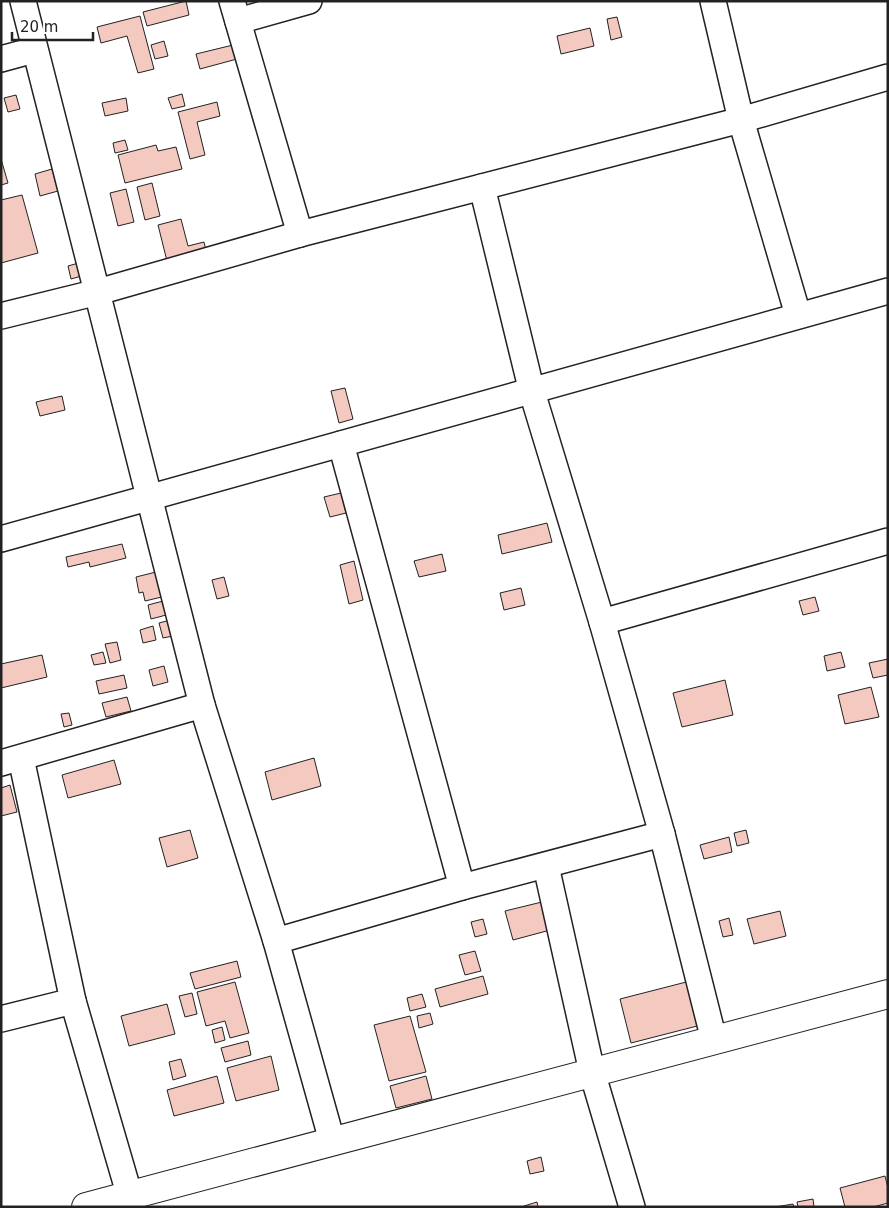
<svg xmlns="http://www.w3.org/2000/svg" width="889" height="1208" font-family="'DejaVu Sans',sans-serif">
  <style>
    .building { fill: #f3c9c0; stroke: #222 }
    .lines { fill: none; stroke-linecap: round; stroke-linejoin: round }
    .minor-casing { stroke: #222; stroke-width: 28 }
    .tertiary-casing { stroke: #222; stroke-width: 30 }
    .minor { stroke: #fff; stroke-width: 25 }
    .tertiary { stroke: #fff; stroke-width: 28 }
  </style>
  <rect width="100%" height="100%" fill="#fff"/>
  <g class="building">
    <path d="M 186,1 L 189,15 L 147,26 L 143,12 Z"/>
    <path d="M 140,16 L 154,69 L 138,73 L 127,36 L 101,43 L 97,27 Z"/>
    <path d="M 617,17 L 622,37 L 611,40 L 607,19 Z"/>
    <path d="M 590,28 L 594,46 L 561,54 L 557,36 Z"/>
    <path d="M 164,41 L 168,56 L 155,59 L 151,45 Z"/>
    <path d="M 233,45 L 237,59 L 200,69 L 196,54 Z"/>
    <path d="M 182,94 L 185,106 L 172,109 L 168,98 Z"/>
    <path d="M 16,95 L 20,109 L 8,112 L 4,98 Z"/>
    <path d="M 126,98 L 128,111 L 105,116 L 102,103 Z"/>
    <path d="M 217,102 L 220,116 L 197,122 L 205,155 L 190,159 L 178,112 Z"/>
    <path d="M 125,140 L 128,150 L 115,153 L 113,143 Z"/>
    <path d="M 156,145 L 158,151 L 176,147 L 182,169 L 125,183 L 118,155 Z"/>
    <path d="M 1,159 L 8,183 L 1,185 Z"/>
    <path d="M 52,169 L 58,191 L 40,196 L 35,174 Z"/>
    <path d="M 152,183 L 160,216 L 145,220 L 137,187 Z"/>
    <path d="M 126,189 L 134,222 L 118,226 L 110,193 Z"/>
    <path d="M 22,195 L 38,253 L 1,263 L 1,200 Z"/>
    <path d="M 181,219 L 188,246 L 204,242 L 207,255 L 168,265 L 158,225 Z"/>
    <path d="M 82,262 L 85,275 L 71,279 L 68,266 Z"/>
    <path d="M 345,388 L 353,419 L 339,423 L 331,391 Z"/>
    <path d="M 62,396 L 65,410 L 40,416 L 36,402 Z"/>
    <path d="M 341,493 L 346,513 L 330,517 L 324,497 Z"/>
    <path d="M 547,523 L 552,542 L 502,554 L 498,535 Z"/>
    <path d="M 122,544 L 126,558 L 90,567 L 89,562 L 68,567 L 66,557 Z"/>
    <path d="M 442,554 L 446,571 L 419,577 L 414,561 Z"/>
    <path d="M 354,561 L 363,600 L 349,604 L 340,565 Z"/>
    <path d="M 160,571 L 166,596 L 145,601 L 143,592 L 139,593 L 136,577 Z"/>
    <path d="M 224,577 L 229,596 L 217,599 L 212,580 Z"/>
    <path d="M 521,588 L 525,605 L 504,610 L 500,593 Z"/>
    <path d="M 815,597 L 819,611 L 803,615 L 799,601 Z"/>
    <path d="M 167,600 L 170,614 L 151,619 L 148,605 Z"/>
    <path d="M 174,619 L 178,635 L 163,638 L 159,623 Z"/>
    <path d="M 153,626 L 156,640 L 143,643 L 140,630 Z"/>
    <path d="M 117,642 L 121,660 L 110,663 L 105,644 Z"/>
    <path d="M 103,652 L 106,663 L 94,665 L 91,655 Z"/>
    <path d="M 841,652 L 845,667 L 827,671 L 824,656 Z"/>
    <path d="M 42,655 L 47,677 L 1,688 L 1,664 Z"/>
    <path d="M 888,659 L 888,675 L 873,678 L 869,663 Z"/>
    <path d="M 164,666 L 168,682 L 153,686 L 149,670 Z"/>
    <path d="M 124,675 L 127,688 L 99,694 L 96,681 Z"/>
    <path d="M 725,680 L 733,715 L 682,727 L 673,693 Z"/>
    <path d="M 871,687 L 879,717 L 845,724 L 838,695 Z"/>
    <path d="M 127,697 L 131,711 L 106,717 L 102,703 Z"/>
    <path d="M 69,713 L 72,725 L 64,727 L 61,714 Z"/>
    <path d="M 314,758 L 321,786 L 272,800 L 265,772 Z"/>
    <path d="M 114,760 L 121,784 L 68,798 L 62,775 Z"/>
    <path d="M 10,785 L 17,812 L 1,816 L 1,788 Z"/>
    <path d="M 190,830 L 198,858 L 167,867 L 159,838 Z"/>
    <path d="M 746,830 L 749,843 L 737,846 L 734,833 Z"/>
    <path d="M 729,837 L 732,852 L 704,859 L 700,845 Z"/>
    <path d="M 546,901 L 554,929 L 513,940 L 505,911 Z"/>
    <path d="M 780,911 L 786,936 L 754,944 L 747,919 Z"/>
    <path d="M 729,918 L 733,935 L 723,937 L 719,921 Z"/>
    <path d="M 483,919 L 487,934 L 475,937 L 471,922 Z"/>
    <path d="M 475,951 L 481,971 L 465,975 L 459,955 Z"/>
    <path d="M 237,961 L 241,977 L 195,989 L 190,973 Z"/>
    <path d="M 483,976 L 488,994 L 440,1007 L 435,989 Z"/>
    <path d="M 694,980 L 705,1024 L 631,1043 L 620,999 Z"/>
    <path d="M 235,982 L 249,1033 L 230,1038 L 225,1021 L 206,1026 L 197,992 Z"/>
    <path d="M 192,993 L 197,1014 L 185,1017 L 179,996 Z"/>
    <path d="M 422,994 L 426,1007 L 410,1011 L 407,998 Z"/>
    <path d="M 167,1004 L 175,1034 L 129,1046 L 121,1016 Z"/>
    <path d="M 430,1013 L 433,1024 L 419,1028 L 417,1016 Z"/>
    <path d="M 410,1016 L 426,1072 L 389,1081 L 374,1025 Z"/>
    <path d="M 222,1027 L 225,1040 L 215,1043 L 212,1030 Z"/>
    <path d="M 248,1041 L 251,1055 L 225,1062 L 221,1048 Z"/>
    <path d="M 271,1056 L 279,1090 L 236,1101 L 227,1068 Z"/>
    <path d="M 181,1059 L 186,1076 L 173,1080 L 169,1062 Z"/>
    <path d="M 217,1076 L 224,1103 L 174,1116 L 167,1090 Z"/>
    <path d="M 426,1076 L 432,1099 L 396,1108 L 390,1086 Z"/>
    <path d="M 541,1157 L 544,1171 L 530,1174 L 527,1161 Z"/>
    <path d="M 885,1176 L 888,1188 L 888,1203 L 873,1207 L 845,1207 L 840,1188 Z"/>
    <path d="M 813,1199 L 814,1207 L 798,1207 L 797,1202 Z"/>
    <path d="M 537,1202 L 538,1207 L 524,1207 L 524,1206 Z"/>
    <path d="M 793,1204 L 794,1207 L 775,1207 Z"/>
  </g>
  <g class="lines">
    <defs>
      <g id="minor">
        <path d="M 23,1 L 202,705 L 276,941 L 332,1141"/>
        <path d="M 232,1 L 300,234"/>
        <path d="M 713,1 L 741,120 L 798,315"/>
        <path d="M 238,21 L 309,1"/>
        <path d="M 1,59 L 34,50"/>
        <path d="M 482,187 L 532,392 L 602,622 L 662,834 L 714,1040"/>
        <path d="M 1,316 L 98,292 L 300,234 L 741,120 L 888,77"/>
        <path d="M 341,444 L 462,887"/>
        <path d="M 1,539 L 888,291"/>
        <path d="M 602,622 L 888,541"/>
        <path d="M 21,758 L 73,1001 L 133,1207"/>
        <path d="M 1,763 L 202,705"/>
        <path d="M 546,866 L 592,1072 L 632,1207"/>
        <path d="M 276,941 L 462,887 L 662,834"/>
        <path d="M 1,1019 L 73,1001"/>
      </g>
      <path id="tertiary" d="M 86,1207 L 888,994"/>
    </defs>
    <use href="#minor" class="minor-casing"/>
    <use href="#tertiary" class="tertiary-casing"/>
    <use href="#minor" class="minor"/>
    <use href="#tertiary" class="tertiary"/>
  </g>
  <rect width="889" height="1208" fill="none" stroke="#222222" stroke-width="5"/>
  <path d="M12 32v8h81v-8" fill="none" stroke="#222222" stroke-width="2.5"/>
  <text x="20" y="32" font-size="15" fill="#222222" stroke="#ffffff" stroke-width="4" paint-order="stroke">20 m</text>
</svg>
